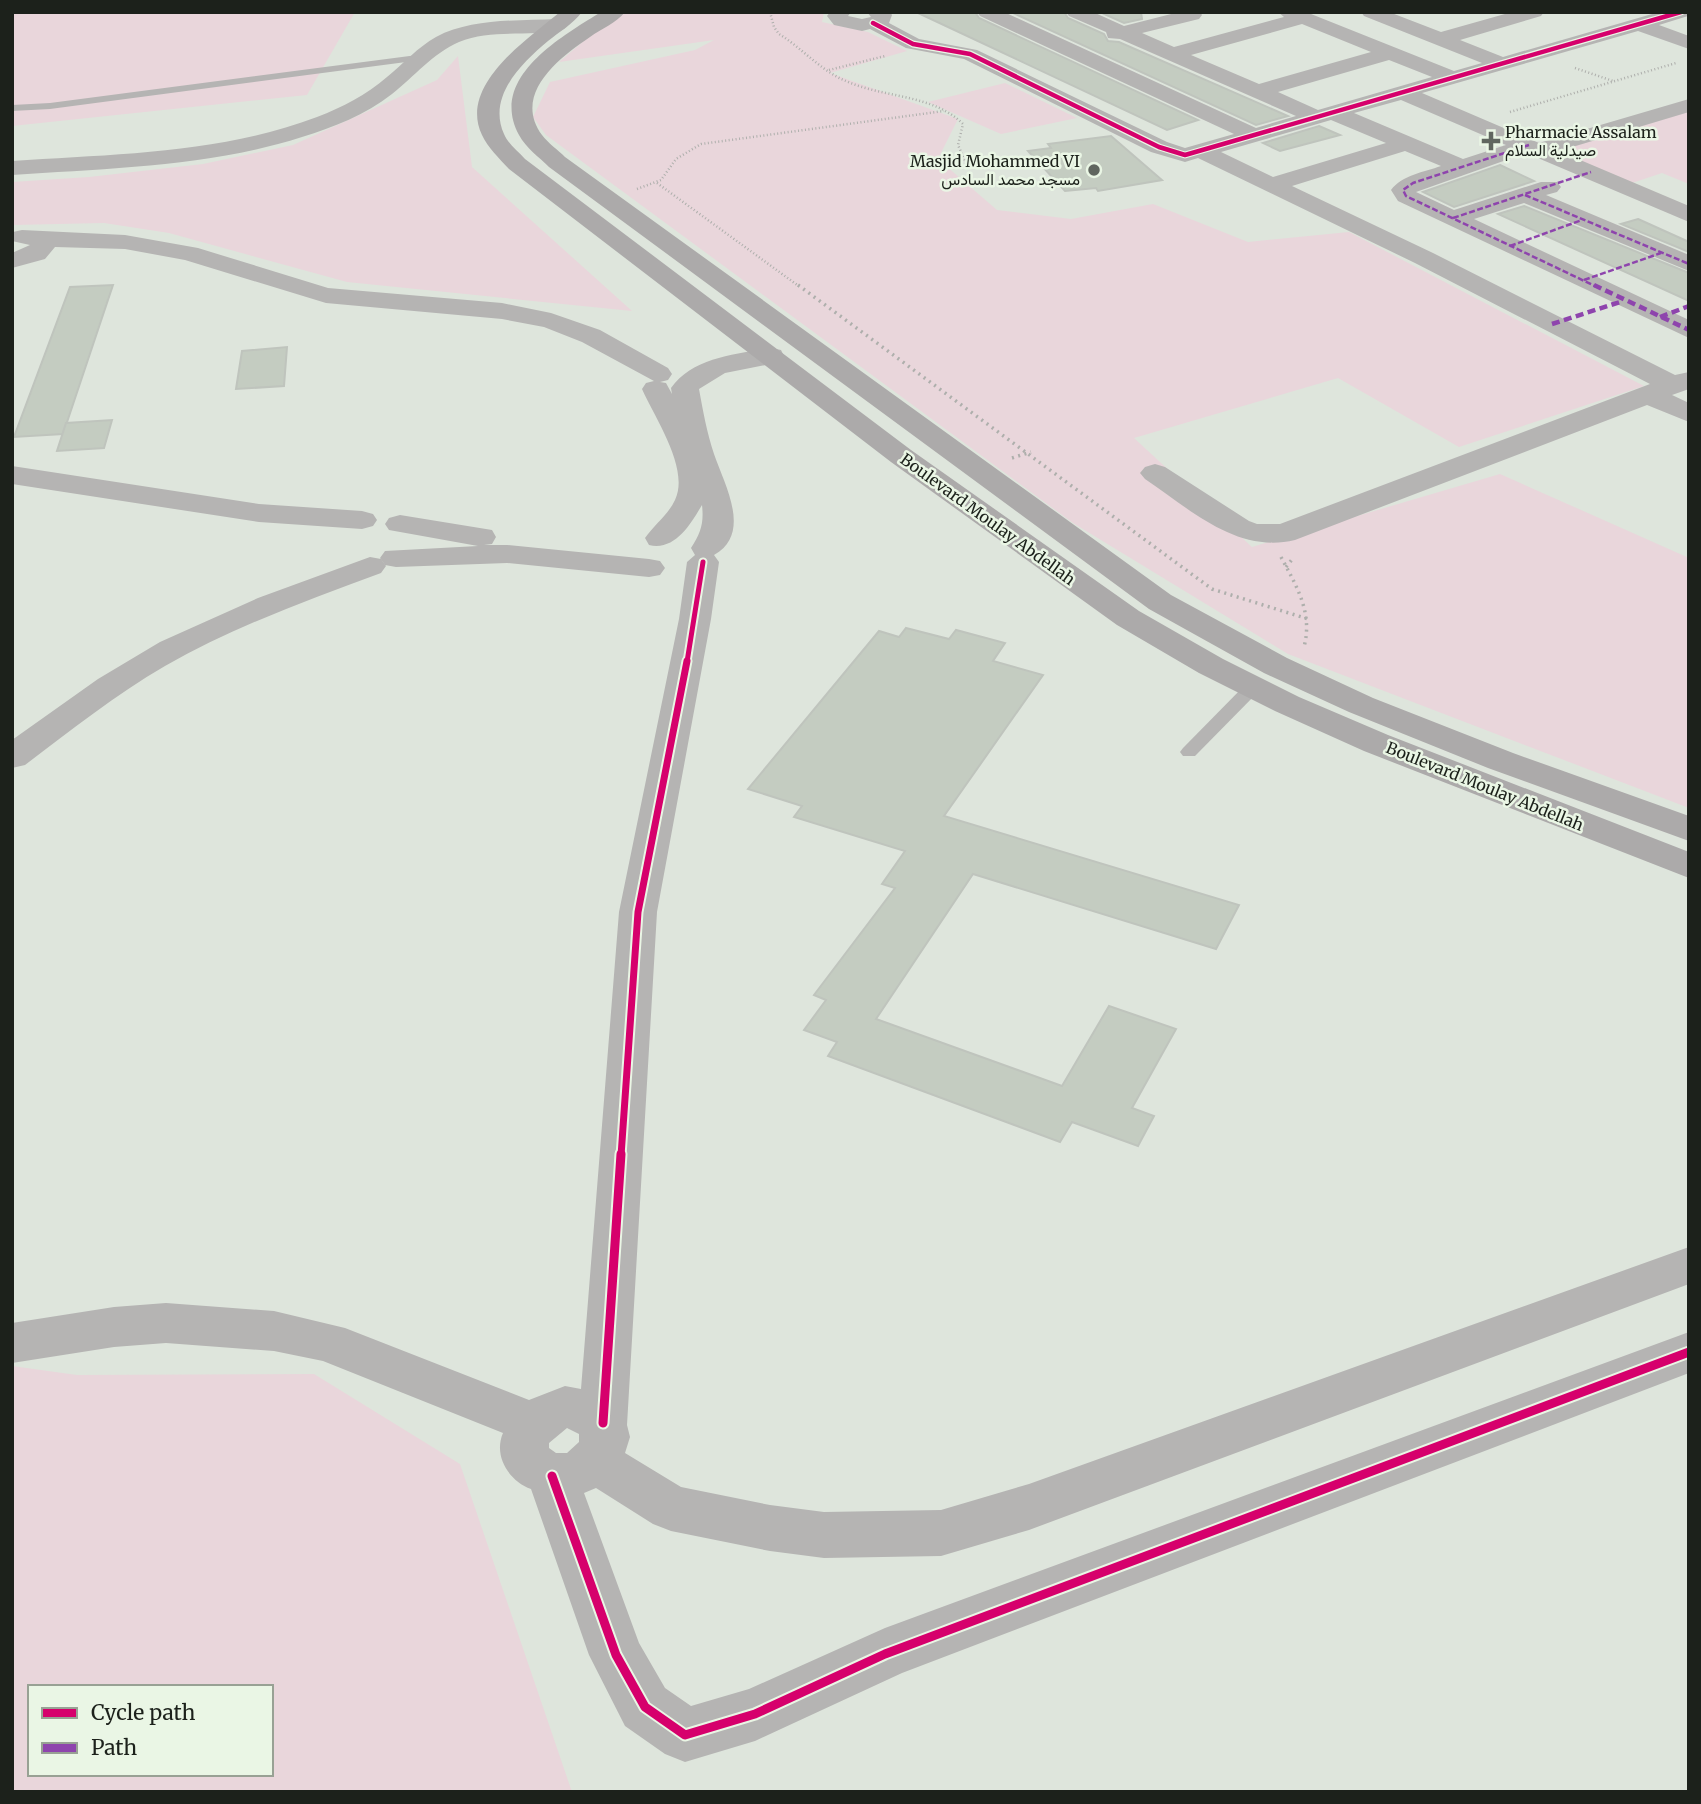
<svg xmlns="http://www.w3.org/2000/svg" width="1701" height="1804" font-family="Merriweather,Vazirmatn,serif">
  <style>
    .green { fill: #e9d6db; fill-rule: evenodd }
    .building { fill: #c4ccc1; stroke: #bfc4bd; stroke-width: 2 }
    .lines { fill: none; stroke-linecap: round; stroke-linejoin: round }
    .path-far1 { stroke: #aeafac; stroke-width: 2.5; stroke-dasharray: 1 2.5; stroke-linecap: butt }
    .path { stroke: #aeafac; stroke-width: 3.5; stroke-dasharray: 2 4.5; stroke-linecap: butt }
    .lane { fill: #b5b4b3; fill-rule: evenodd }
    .street { fill: #b5b4b3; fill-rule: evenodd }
    .secondary { fill: #acaaaa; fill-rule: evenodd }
    .quiet-far1 { stroke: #8e44ad; stroke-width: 2.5; stroke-dasharray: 6 2.5; stroke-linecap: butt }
    .quiet { stroke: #8e44ad; stroke-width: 4.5; stroke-dasharray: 8 4.5; stroke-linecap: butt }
    .cycleway-far3-casing { stroke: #eaf6e5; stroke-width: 7 }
    .cycleway-far2-casing { stroke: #eaf6e5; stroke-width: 9 }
    .cycleway-far1-casing { stroke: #eaf6e5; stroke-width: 11 }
    .cycleway-casing { stroke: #eaf6e5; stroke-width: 13 }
    .cycleway-far3 { stroke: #d6006c; stroke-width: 4.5 }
    .cycleway-far2 { stroke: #d6006c; stroke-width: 5 }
    .cycleway-far1 { stroke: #d6006c; stroke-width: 7 }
    .cycleway { stroke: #d6006c; stroke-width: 9 }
    .poi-dot { fill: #60665f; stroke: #eaf6e5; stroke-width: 2.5 }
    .labels { text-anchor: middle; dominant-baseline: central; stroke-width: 5; stroke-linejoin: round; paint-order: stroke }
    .far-poi-label { font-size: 16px; fill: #1c211b; stroke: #eaf6e5; text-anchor: start }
    .far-street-label { font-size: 16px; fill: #1c211b; stroke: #eaf6e5 }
  </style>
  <rect width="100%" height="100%" fill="#dee5dc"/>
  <g class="green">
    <path d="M 12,12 L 355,12 L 307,95 L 12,126 Z"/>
    <path d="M 625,12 L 824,12 L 822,22 L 868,32 L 907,51 L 830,73 L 958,119 L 938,159 L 997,210 L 1071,219 L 1153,204 L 1248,242 L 1349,232 L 1644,386 L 1459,447 L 1338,378 L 1134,438 L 1252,547 L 1500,474 L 1689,558 L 1689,808 L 1288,654 L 1073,523 L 546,135 L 533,117 L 550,82 L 695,50 L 714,40 L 559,62 L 598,29 Z"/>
    <path d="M 458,56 L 472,167 L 632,311 L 347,282 L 169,233 L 104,223 L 12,225 L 12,182 L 89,177 L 203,164 L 293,145 L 437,80 Z"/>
    <path d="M 1005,83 L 1077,118 L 1001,134 L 928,102 Z"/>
    <path d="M 1689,111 L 1689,184 L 1662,173 L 1626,185 L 1551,152 Z"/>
    <path d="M 12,1366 L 77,1375 L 314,1374 L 460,1464 L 572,1792 L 12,1792 ZM 30,1687 L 271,1687 L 271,1774 L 30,1774 Z"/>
  </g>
  <g class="building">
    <path d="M 916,12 L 975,12 L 979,18 L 1198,120 L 1167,130 Z"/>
    <path d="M 1011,12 L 1064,12 L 1068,18 L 1104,34 L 1108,41 L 1119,42 L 1288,116 L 1256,125 Z"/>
    <path d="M 1100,12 L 1141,12 L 1142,19 L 1124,23 Z"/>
    <path d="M 1319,126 L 1340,135 L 1280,151 L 1263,143 Z"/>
    <path d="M 1111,136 L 1162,180 L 1098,191 L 1096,188 L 1065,191 L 1028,151 L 1051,148 L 1048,144 Z"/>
    <path d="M 1500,165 L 1534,181 L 1454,207 L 1423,192 Z"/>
    <path d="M 1524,206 L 1689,273 L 1689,301 L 1498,214 Z"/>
    <path d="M 1638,219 L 1689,242 L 1689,252 L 1621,224 Z"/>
    <path d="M 113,285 L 63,434 L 14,437 L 70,287 Z"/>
    <path d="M 287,347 L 284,386 L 236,389 L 242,351 Z"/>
    <path d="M 112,420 L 104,448 L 57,451 L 66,423 Z"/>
    <path d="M 906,628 L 949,639 L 956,630 L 1005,643 L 993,661 L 1043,675 L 944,816 L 1239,905 L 1216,949 L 973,874 L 876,1019 L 1062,1086 L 1109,1006 L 1176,1029 L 1132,1108 L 1154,1116 L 1138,1146 L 1072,1122 L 1060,1142 L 828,1056 L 837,1042 L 804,1030 L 826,1000 L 814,995 L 895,888 L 882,884 L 905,851 L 794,817 L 802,806 L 748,789 L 879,631 L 899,637 Z"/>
  </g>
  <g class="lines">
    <g class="path-far1">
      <path d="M 770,12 L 774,27 L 779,34 C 802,48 821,71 846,81 C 883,98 933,94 963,124 L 958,145 L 966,163"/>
      <path d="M 1575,68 L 1613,81"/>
      <path d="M 829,70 L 885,56"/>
      <path d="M 1510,112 L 1676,63"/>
      <path d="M 657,183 L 800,287"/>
      <path d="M 637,189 L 661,180 L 676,159 L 701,144 L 944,111"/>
    </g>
    <g class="path">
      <path d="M 798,285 L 1212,589 L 1308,619"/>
      <path d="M 1012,458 L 1031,452"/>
      <path d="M 1281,557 C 1297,587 1313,613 1304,647"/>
      <path d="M 1286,567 L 1294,557"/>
    </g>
    <g class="lane">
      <path d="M 425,54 L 429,55 L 429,59 L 50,109 L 12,111 L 12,105 L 50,103 Z"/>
      <path d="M 1252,683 L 1260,688 L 1258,692 L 1195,756 L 1183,756 L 1180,752 L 1183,748 L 1246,684 Z"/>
    </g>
    <g class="street">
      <path d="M 830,12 L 851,12 L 848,16 L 862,19 L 871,17 L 867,12 L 890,12 L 892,15 L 889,23 L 919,39 L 977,50 L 1167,142 L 1185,148 L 1234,134 L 980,16 L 977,12 L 1004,12 L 1256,128 L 1296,116 L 1120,39 L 1108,38 L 1106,32 L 1069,16 L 1066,12 L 1093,12 L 1124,26 L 1179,12 L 1200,12 L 1202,15 L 1199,19 L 1142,33 L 1174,47 L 1284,17 L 1278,12 L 1306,12 L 1454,71 L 1482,63 L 1364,16 L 1361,12 L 1389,12 L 1441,32 L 1512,12 L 1544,12 L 1541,16 L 1460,40 L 1503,57 L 1659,12 L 1689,12 L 1688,16 L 1659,25 L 1689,36 L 1689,49 L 1638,31 L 1422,93 L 1539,143 L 1689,99 L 1689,112 L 1559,151 L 1689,206 L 1689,222 L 1526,153 L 1416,192 L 1454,210 L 1541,182 L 1557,182 L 1561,187 L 1557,192 L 1546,195 L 1689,255 L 1689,271 L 1524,203 L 1474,219 L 1689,320 L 1689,338 L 1398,201 L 1391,190 C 1402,175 1424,172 1441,166 L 1405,151 L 1292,186 L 1433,253 L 1675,375 L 1689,372 L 1689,389 L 1672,395 L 1689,403 L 1689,422 L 1647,405 L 1295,540 C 1236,554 1190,509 1145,479 L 1140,473 L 1145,467 L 1155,464 L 1165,467 L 1249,521 L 1257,524 L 1280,524 L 1650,384 L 1415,263 L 1198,158 L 1185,162 L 1151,152 L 964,59 L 906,48 L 870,29 L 862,31 L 834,25 L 827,16 ZM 1302,24 L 1371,52 L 1259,84 L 1191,55 ZM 1389,60 L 1432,77 L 1318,110 L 1278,92 ZM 1401,100 L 1506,145 L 1463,159 L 1354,113 ZM 1331,120 L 1386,143 L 1273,177 L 1221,152 Z"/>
      <path d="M 557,19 L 564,21 L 567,25 L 564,29 C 530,38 492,28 459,42 C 433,53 414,77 392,94 C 365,115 334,127 302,137 C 208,167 109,168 12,175 L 12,161 C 115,154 220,154 317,117 C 343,107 366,95 387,77 C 403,64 418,47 436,37 C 472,18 518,21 557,19 Z"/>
      <path d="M 22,230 L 125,235 L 198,248 L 328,288 L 502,303 L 551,313 L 600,330 L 668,368 L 672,374 L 668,380 L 660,382 L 666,383 L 672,394 L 671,388 C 693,357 736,354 771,348 L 781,350 L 784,356 L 781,362 L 725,373 L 699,389 C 703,411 707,433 714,454 C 724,484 753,533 714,555 L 719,562 L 711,619 L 657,912 L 627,1425 L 630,1437 L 625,1453 L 681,1487 L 770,1505 L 824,1512 L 941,1510 L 1029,1484 L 1689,1247 L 1689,1284 L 1029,1530 L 941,1556 L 824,1558 L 770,1551 L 671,1531 L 653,1524 L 596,1488 L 584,1493 L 639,1643 L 665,1688 L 691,1706 L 749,1689 L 885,1628 L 1689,1332 L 1689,1373 L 902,1673 L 755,1741 L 685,1762 L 665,1754 L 625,1726 L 589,1655 L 531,1489 C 509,1481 493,1456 503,1433 L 323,1361 L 274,1351 L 166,1343 L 114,1347 L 12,1363 L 12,1323 L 114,1307 L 166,1303 L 274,1311 L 345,1328 L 529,1400 L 565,1386 L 581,1389 L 619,912 L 679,619 L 687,562 L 695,555 L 691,548 C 701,533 704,523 702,505 C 690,525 675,551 649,545 L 645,538 C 654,525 668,515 675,500 C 690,469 655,418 642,389 L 646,383 L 654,381 L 582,342 L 544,327 L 502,319 L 326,303 L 185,260 L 125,249 L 55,247 L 45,259 L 12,268 L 12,253 L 30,245 L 12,241 L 13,232 ZM 567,1428 L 579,1434 L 579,1442 L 567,1453 L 556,1453 L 549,1448 L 549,1443 Z"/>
      <path d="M 12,466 L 259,504 L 362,511 L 373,514 L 377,520 L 373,526 L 362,529 L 259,522 L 12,484 Z"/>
      <path d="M 400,515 L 492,530 L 496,537 L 492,544 L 484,545 L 507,545 L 649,559 L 660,561 L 665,568 L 660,575 L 649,577 L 507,563 L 396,567 L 385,565 L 380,558 L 385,551 L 478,546 L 389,530 L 385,524 L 389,518 Z"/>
      <path d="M 370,557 L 381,559 L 386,566 L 381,573 C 308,600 233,627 165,666 C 115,695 70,731 25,765 L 12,768 L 12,740 L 98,679 L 160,642 L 258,598 Z"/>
    </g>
    <g class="secondary">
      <path d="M 560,12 L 582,12 C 573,24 559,32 548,41 C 522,63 487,96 504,134 C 508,144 518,151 525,159 L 911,450 L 1139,611 L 1223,659 L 1299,697 L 1388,735 L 1689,852 L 1689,878 L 1364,751 L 1275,711 L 1199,673 L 1117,625 L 891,462 L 509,169 C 499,158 488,148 482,135 C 458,85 528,39 560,12 Z"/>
      <path d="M 601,12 L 625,12 C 616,23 601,29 590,37 C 559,58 512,94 542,135 C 548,143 558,150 565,157 L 1171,595 L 1287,658 L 1373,698 L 1513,753 L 1689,816 L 1689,841 L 1488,768 L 1349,712 L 1264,673 L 1149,609 L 549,167 C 539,157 526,148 519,135 C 488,78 561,37 601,12 Z"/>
    </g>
    <g class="quiet-far1">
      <path d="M 1529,145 L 1413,183 L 1403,190 L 1406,196 L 1597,287"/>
      <path d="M 1525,195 L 1689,264"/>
      <path d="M 1453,218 L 1591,172"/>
      <path d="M 1510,246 L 1582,220"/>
      <path d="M 1584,280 L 1661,253"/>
    </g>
    <g class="quiet">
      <path d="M 1594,285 L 1689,330"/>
      <path d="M 1660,317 L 1689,306"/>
      <path d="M 1552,324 L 1623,301"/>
    </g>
    <defs>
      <path id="cycleway-far3" d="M 873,23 L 913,44 L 970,54 L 1159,147 L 1185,155 L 1681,12"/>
      <path id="cycleway-far2" d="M 687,662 L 703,562"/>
      <path id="cycleway-far1" d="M 621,1156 L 638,912 L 687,661"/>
      <g id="cycleway">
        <path d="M 603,1423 L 621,1154"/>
        <path d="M 552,1476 L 616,1655 L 645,1707 L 685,1735 L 755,1714 L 885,1654 L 1689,1352"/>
      </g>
    </defs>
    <use href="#cycleway-far3" class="cycleway-far3-casing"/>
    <use href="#cycleway-far2" class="cycleway-far2-casing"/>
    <use href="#cycleway-far1" class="cycleway-far1-casing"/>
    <use href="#cycleway" class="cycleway-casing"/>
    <use href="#cycleway-far3" class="cycleway-far3"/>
    <use href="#cycleway-far2" class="cycleway-far2"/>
    <use href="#cycleway-far1" class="cycleway-far1"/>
    <use href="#cycleway" class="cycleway"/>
  </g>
  <g class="poi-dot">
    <path d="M1487.5 130.5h7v7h7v7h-7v7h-7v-7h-7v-7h7z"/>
    <circle cx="1094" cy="170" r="7"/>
  </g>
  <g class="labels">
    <g class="far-poi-label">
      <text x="1505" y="132">Pharmacie Assalam<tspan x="1505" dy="18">صيدلية السلام</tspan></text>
      <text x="1080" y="161" text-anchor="end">Masjid Mohammed VI<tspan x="1080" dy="18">مسجد محمد السادس</tspan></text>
    </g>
    <g class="far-street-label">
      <text transform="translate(988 519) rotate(36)">Boulevard Moulay Abdellah</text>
      <text transform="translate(1485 786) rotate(22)">Boulevard Moulay Abdellah</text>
    </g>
  </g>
  <rect width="1701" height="1804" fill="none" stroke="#1c211b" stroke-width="28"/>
  <rect x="28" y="1685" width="245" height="91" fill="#eaf6e5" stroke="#98a194" stroke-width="2"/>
  <rect x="42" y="1708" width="35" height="10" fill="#d6006c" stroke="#98a194" stroke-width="2"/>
  <text x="91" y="1720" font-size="21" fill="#1c211b">Cycle path</text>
  <rect x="42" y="1743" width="35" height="10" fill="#8e44ad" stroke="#98a194" stroke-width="2"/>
  <text x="91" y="1755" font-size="21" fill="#1c211b">Path</text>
</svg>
